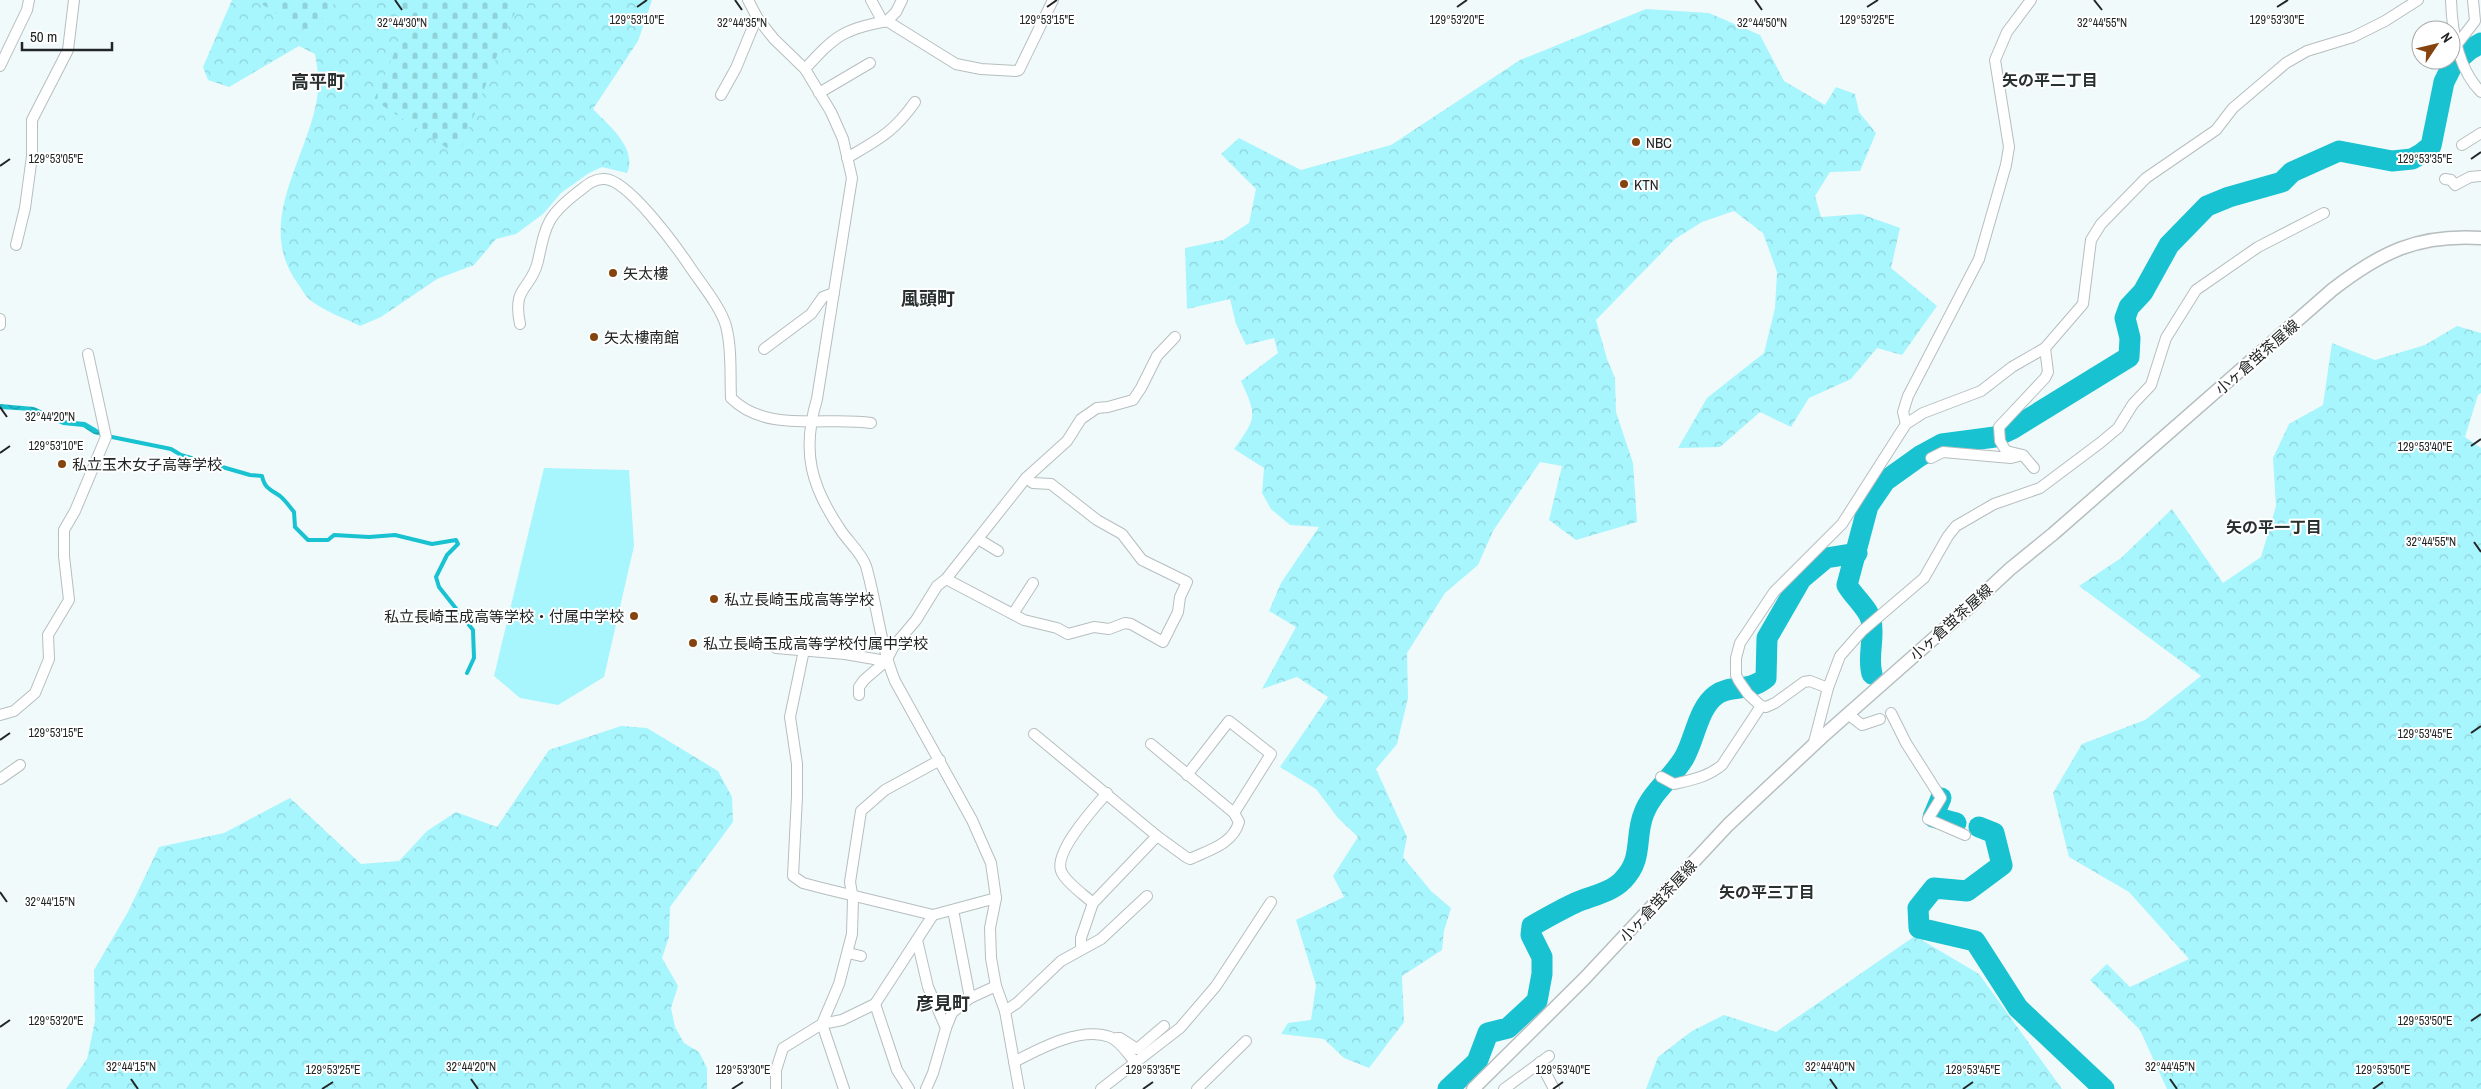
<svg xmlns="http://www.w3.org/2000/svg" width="2481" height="1089" font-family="'Archivo Narrow','Noto Sans JP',sans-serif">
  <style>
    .green { fill: #a7f5fd }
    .forest { fill: url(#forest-crowns) }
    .cemetery { fill: url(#cemetery-stones) }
    .water { fill: url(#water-waves) }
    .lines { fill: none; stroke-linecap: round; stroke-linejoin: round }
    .stream { stroke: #18c2d0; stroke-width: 4 }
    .river { stroke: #18c2d0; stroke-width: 21 }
    .minor-casing { stroke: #b6bebf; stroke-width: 12 }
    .tertiary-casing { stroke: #b6bebf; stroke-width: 15 }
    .minor { stroke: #fff; stroke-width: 10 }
    .tertiary { stroke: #fff; stroke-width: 12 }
    .ticks { fill: none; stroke: #222525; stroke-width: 2 }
    .poi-dot { fill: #85440d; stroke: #fff; stroke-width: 2 }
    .labels { text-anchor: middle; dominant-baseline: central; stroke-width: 4; stroke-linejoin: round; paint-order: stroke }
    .poi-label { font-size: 15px; fill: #222525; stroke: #fff; text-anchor: start }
    .street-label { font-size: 15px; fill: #222525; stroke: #fff }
    .neighbourhood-label { font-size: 16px; font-weight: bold; fill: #293030; stroke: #fff }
    .quarter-label { font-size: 18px; font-weight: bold; fill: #293030; stroke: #fff }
    .ticks-label { font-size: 12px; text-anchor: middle; fill: #222525; stroke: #fff; stroke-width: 4; stroke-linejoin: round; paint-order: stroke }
  </style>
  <defs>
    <pattern id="forest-crowns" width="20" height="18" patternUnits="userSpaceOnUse" patternTransform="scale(1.25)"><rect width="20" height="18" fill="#a7f5fd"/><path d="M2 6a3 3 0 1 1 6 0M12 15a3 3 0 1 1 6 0" fill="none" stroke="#8fd2d9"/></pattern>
    <pattern id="cemetery-stones" width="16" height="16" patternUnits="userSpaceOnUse" patternTransform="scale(1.25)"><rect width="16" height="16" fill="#a7f5fd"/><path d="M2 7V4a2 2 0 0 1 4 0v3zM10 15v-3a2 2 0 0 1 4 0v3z" fill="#8fd2d9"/></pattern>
    <pattern id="water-waves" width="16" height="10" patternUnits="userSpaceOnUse" patternTransform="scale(1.25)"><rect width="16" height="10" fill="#18c2d0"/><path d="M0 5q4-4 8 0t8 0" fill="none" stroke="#159da9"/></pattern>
  </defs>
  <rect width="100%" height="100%" fill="#f1fafb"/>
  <path class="green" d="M 544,468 L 629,470 L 634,546 L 604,677 L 558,705 L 520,698 L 494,676 Z"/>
  <g class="forest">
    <path d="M 232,0 L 652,0 L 638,41 L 593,109 C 608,125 638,148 627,173 L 602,167 L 589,173 L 561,193 L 543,214 L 516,234 L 496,239 L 474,265 L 437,279 L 381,317 L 360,326 C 344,318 324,311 310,300 C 305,296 302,289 298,284 C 255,225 304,164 316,104 C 320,88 318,70 315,54 L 299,46 L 229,87 L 208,80 L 203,67 Z"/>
    <path d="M 1646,9 L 1709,13 L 1760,35 L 1784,81 L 1825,105 L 1836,87 L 1855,94 L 1859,112 L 1876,133 L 1860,171 L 1830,172 L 1815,196 L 1821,217 L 1861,214 L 1900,228 L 1891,268 L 1937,306 L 1902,355 L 1877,348 L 1851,379 L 1809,398 L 1791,427 L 1760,412 L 1720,447 L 1678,448 L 1707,398 L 1764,353 L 1775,308 L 1777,272 L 1763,233 L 1734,211 L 1702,222 L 1675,239 L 1596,320 L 1607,359 L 1615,378 L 1616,412 L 1633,463 L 1637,522 L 1576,540 L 1549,520 L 1562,466 L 1540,462 L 1493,531 L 1478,565 L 1445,593 L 1407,653 L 1408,698 L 1397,744 L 1376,769 L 1407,837 L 1403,857 L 1431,891 L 1451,908 L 1444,931 L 1442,950 L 1402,976 L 1404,1022 L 1369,1068 L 1344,1058 L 1324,1039 L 1281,1034 L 1288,1023 L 1311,1020 L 1316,985 L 1296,920 L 1344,897 L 1333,876 L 1358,837 L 1338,818 L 1316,789 L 1280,767 L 1328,697 L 1297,677 L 1262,689 L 1296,627 L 1269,611 L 1281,583 L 1319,527 L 1290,525 L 1271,509 L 1262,493 L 1264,468 L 1234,449 C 1257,418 1257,416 1241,381 L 1278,353 L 1274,338 L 1246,345 L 1236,324 L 1230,299 L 1187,309 L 1185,248 L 1223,240 L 1249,223 L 1256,189 L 1221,154 L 1239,138 L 1301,170 L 1391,145 L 1520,60 Z"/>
    <path d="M 2457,326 L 2481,333 L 2481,393 L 2478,395 L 2465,437 L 2481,448 L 2481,1089 L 2167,1089 L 2140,1030 L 2090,980 L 2107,964 L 2130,987 L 2189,959 L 2129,892 L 2069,857 L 2053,793 L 2082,744 L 2145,720 L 2201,676 L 2079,586 L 2121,558 L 2172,509 L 2223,583 L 2261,557 L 2276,506 L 2273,458 L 2289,424 L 2323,405 L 2332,343 L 2375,360 L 2425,345 Z"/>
    <path d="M 621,726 L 647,728 L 718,771 L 732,797 L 733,822 L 670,907 L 669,937 L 662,958 L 678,986 L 671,1008 L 675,1027 L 684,1043 L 699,1052 L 707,1068 L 707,1089 L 66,1089 L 87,1059 L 95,1021 L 94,970 L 128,912 L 159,847 L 224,833 L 290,798 L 361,864 L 399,861 L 427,831 L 456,812 L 497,827 L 549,750 Z"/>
    <path d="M 1915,936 L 1979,974 L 2062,1089 L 1646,1089 L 1658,1057 L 1692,1031 L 1724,1015 L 1776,1032 Z"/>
  </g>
  <g class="cemetery">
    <path d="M 255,0 L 337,0 L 310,34 Z"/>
    <path d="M 387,0 L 522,0 L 510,22 L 461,149 L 447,148 L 374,100 L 408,21 Z"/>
  </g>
  <path class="water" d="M 0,404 L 34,407 L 63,420 L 85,422 L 102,432 L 102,436 L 94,434 L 83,427 L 63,425 L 32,411 L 0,409 Z"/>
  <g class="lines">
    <path class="stream" d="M 107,436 L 171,449 L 181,455 L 250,475 L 262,476 C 265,489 270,489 280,496 C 285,500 290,507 294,512 L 295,527 L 308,540 L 328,540 L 334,535 L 369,537 L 395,535 L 432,544 L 456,540 L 458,544 L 447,555 L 436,577 L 439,587 L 473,630 L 474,658 L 467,673"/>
    <g class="river">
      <path d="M 1872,674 C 1867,656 1875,639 1871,620 C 1868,608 1853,596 1847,585 L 1868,506 L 1885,481 L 1920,456 L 1942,444 L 1995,437 L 2012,429 L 2129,357 L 2130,338 L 2125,318 L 2129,307 L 2143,292 L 2169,245 L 2207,206 L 2229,197 L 2282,182 L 2292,172 L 2339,151 L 2392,161 L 2412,159 L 2421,154 L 2431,146 L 2444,82 L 2453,64 L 2469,50 L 2481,43"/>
      <path d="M 1941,798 L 1933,817 L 1956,823"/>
      <path d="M 1979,827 L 1994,833 L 2002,865 L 1967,891 L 1934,888 L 1918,908 L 1919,928 L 1975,941 L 2018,1008 L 2104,1089"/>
      <path d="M 1448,1089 L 1477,1062 L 1488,1033 L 1508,1028 L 1537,1001 L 1542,974 L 1542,957 L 1531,935 L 1532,926 C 1546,918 1560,910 1575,903 C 1590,896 1611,893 1623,880 C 1644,859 1634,837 1644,813 C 1652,792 1672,778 1684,758 C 1695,739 1698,708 1716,695 C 1730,684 1748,693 1766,678 L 1767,638 L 1801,579 L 1826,558 L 1857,553"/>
    </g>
    <defs>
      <g id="minor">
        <path d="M 748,0 L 758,19 L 774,39 L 805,69"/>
        <path d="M 871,0 L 883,22"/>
        <path d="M 902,0 L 896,12 L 887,21 L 956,64 L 981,69 L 1016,71 L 1019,70 L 1053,0"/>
        <path d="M 2451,0 C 2452,31 2458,69 2481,92"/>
        <path d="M 887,21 C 843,29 835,36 805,69 L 831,112 L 843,139 L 852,178 L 817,399 C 801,452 811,487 842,532 C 849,542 862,554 866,566 C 877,604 880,644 895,681 L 972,820 L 991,863 L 996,898 L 990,928 L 991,958 L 996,986 L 1005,1011 L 1019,1089"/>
        <path d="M 2458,43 L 2475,21 L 2473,0"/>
        <path d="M 0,66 L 27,10 L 29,0"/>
        <path d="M 819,93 L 870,63"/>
        <path d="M 721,95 L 736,68 L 757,17"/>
        <path d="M 2462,145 L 2481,133"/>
        <path d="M 847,158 C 879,139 893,133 915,102"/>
        <path d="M 2445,179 L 2451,180 L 2455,185 L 2470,177 L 2481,176"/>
        <path d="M 16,245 L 25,208 L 32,156 L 32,120 L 68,50 L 74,0"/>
        <path d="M 0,319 L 0,325"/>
        <path d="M 520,324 C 512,285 531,291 538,261 C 546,224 547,216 578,192 C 586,186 594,178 605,179 C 628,180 675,245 688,264 C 699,281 721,307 726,326 C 732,348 730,375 731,398 C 767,434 827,416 871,423"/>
        <path d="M 764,349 L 811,314 L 823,297 L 834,293"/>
        <path d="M 1906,424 L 1903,412 L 1908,396 L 1979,259 L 2006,165 L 2009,147 L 1995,60 L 2007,32 L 2031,0"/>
        <path d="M 1931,458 L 1943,452 L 2011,458 L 2019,456"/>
        <path d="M 2034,468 L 2023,455 L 2006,451 L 2000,441 L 1999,427 L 2045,378 L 2048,372 L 2045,348"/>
        <path d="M 978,539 L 998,551"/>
        <path d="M 946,579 L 1024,620 L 1057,628 L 1068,634 L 1094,627 L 1109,629 L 1125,623 L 1131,624 L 1163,642 L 1178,612 L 1180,597 L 1187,582 L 1142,560 L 1122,534 L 1097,520 L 1051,484 L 1033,483 L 1026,478"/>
        <path d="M 1013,614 L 1033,583"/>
        <path d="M 776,648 L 845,654 L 886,661"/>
        <path d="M 804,650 L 790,717 L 797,764 L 797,796 L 793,876 L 803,883 L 822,888 L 933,915"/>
        <path d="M 1828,688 L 1810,681 L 1804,682 L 1775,703 L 1766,707 L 1761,706 L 1748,694 L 1739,681 L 1736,675 L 1736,658 L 1740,643 L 1774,592 L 1842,524 L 1906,424 L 1923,413 L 1981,391 L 2012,367 L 2045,348 L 2083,304 L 2091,240 L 2101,224 L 2146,178 L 2216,130 L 2233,108 L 2286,63 L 2307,51 L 2353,37 L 2385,21 L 2418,0"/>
        <path d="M 859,695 L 859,687 L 864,680 L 886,661 L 894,646 L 916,620 L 937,586 L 946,579 L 1026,478 L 1067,441 L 1081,419 L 1097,408 L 1108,407 L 1133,400 L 1141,388 L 1157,356 L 1175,337"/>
        <path d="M 1891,713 L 1906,743 L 1941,798 L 1928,819 L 1965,835"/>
        <path d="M 1848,714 L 1862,725 L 1880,719"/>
        <path d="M 0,715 L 14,711 L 35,693 L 49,659 L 48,635 L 69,600 L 64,556 L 64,530 L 75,511 L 106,437 L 88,354"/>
        <path d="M 1034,734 L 1157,836 L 1186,857 L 1190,859 C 1209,850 1233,844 1239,822 L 1234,813 L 1151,744"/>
        <path d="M 1813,746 L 1828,688 L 1840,656 L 1862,631 L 1924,578 L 1948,536 L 1956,526 L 1994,504 L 2040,488 L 2100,443 L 2118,428 L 2133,404 L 2151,385 L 2166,338 L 2196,290 L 2258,247 L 2324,213"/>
        <path d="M 1187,775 L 1229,721 L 1271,754 L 1234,813"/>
        <path d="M 1661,777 L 1674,784 C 1691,780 1708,777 1722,765 L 1761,706"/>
        <path d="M 0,779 L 20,765"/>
        <path d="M 1093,903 C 1083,894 1068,884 1062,873 C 1051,854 1095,807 1107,793"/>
        <path d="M 917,940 L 928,987 L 946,1028 L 933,1073 L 926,1089"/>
        <path d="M 1081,948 L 1081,938 L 1093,903 L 1157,836"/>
        <path d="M 848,953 L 861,956"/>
        <path d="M 970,998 L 996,986"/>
        <path d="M 875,1004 L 897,1070 L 909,1089"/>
        <path d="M 1005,1011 L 1017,1003 L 1061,961 L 1101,939 L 1147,896"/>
        <path d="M 946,1028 L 952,1013 L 970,998 L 953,910"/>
        <path d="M 1117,1038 L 1120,1038 L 1137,1049 L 1164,1026"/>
        <path d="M 1014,1062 C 1039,1049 1081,1026 1110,1037 C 1120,1041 1128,1054 1135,1062"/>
        <path d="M 1540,1062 L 1554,1089"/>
        <path d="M 776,1089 L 776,1070 L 783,1048 L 822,1024 L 839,984 L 852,934 L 853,899 L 850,882 L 861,811 L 885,790 L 940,760"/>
        <path d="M 844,1089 L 822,1024 L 842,1020 L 875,1004 L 933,915 L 996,898"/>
        <path d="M 1101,1089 L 1180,1028 L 1216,986 L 1271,902"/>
        <path d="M 1197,1089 L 1246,1041"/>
        <path d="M 1504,1089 L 1549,1056"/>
      </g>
      <path id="tertiary" d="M 1473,1089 L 1585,978 L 1728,825 L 1822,737 L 1966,610 L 2010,569 L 2053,534 L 2332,290 C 2381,252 2418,234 2481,238"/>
    </defs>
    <use href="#minor" class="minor-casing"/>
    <use href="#tertiary" class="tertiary-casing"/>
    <use href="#minor" class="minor"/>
    <use href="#tertiary" class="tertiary"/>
  </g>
  <path class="ticks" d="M 395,0 L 402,10M 735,0 L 742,10M 1755,0 L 1762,10M 2094,0 L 2102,10M 637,7 L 647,0M 1047,7 L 1057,0M 1457,7 L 1467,0M 1867,7 L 1878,0M 2277,7 L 2288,0M 2471,159 L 2481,152M 0,166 L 10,159M 0,407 L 7,417M 2471,446 L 2481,439M 0,453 L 10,446M 2474,542 L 2481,552M 2471,733 L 2481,726M 0,740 L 10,733M 0,892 L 7,902M 2471,1021 L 2481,1014M 0,1027 L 10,1020M 131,1079 L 138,1089M 471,1079 L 478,1089M 1830,1079 L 1837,1089M 2170,1079 L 2177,1089M 322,1089 L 333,1082M 732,1089 L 743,1082M 1143,1089 L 1153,1082M 1553,1089 L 1563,1082M 1963,1089 L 1973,1082M 2373,1089 L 2383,1082"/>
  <g class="poi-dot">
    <circle cx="1636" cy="142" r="5"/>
    <circle cx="1624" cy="184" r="5"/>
    <circle cx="613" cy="273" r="5"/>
    <circle cx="594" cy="337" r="5"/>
    <circle cx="62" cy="464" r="5"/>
    <circle cx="714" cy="599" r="5"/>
    <circle cx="634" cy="616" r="5"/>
    <circle cx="693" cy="643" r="5"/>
  </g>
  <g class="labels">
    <g class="poi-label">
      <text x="1646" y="142">NBC</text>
      <text x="1634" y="184">KTN</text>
      <text x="623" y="273">矢太樓</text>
      <text x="604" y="337">矢太樓南館</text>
      <text x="72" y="464">私立玉木女子高等学校</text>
      <text x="724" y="599">私立長崎玉成高等学校</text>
      <text x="624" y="616" text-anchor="end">私立長崎玉成高等学校・付属中学校</text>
      <text x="703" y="643">私立長崎玉成高等学校付属中学校</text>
    </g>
    <g class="street-label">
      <text transform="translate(2257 357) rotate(-41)">小ヶ倉蛍茶屋線</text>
      <text transform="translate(1951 622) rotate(-42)">小ヶ倉蛍茶屋線</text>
      <text transform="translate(1658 901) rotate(-47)">小ヶ倉蛍茶屋線</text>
    </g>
    <g class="neighbourhood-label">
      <text x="2050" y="80">矢の平二丁目</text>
      <text x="2274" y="527">矢の平一丁目</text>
      <text x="1767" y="892">矢の平三丁目</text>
    </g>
    <g class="quarter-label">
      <text x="318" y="81">高平町</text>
      <text x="928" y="298">風頭町</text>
      <text x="943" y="1003">彦見町</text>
    </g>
  </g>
  <g class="ticks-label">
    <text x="637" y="24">129°53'10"E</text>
    <text x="1867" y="24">129°53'25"E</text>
    <text x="2277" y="24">129°53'30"E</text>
    <text x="1047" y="24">129°53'15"E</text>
    <text x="1457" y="24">129°53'20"E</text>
    <text x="402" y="27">32°44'30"N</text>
    <text x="742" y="27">32°44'35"N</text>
    <text x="1762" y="27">32°44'50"N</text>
    <text x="2102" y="27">32°44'55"N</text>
    <text x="56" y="163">129°53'05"E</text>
    <text x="2425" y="163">129°53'35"E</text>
    <text x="50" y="421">32°44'20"N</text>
    <text x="56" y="450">129°53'10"E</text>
    <text x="2425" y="451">129°53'40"E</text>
    <text x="2431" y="546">32°44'55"N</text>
    <text x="56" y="737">129°53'15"E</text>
    <text x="2425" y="738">129°53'45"E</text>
    <text x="50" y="906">32°44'15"N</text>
    <text x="56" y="1025">129°53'20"E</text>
    <text x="2425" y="1025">129°53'50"E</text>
    <text x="131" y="1071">32°44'15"N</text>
    <text x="471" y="1071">32°44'20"N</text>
    <text x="1830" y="1071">32°44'40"N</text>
    <text x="2170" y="1071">32°44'45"N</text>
    <text x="333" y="1074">129°53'25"E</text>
    <text x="743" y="1074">129°53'30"E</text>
    <text x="1153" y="1074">129°53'35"E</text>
    <text x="1563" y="1074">129°53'40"E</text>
    <text x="1973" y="1074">129°53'45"E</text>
    <text x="2383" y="1074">129°53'50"E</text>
  </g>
  <g transform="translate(2436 45) rotate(55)"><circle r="24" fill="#ffffff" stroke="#a7a8a8"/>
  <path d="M0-4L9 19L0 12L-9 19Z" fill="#85440d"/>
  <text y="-8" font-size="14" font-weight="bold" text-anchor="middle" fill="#222525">N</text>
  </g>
  <path d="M22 42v8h90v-8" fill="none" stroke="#222525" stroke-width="2.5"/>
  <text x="30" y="42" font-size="15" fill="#222525" stroke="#ffffff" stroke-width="4" paint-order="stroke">50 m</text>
</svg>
